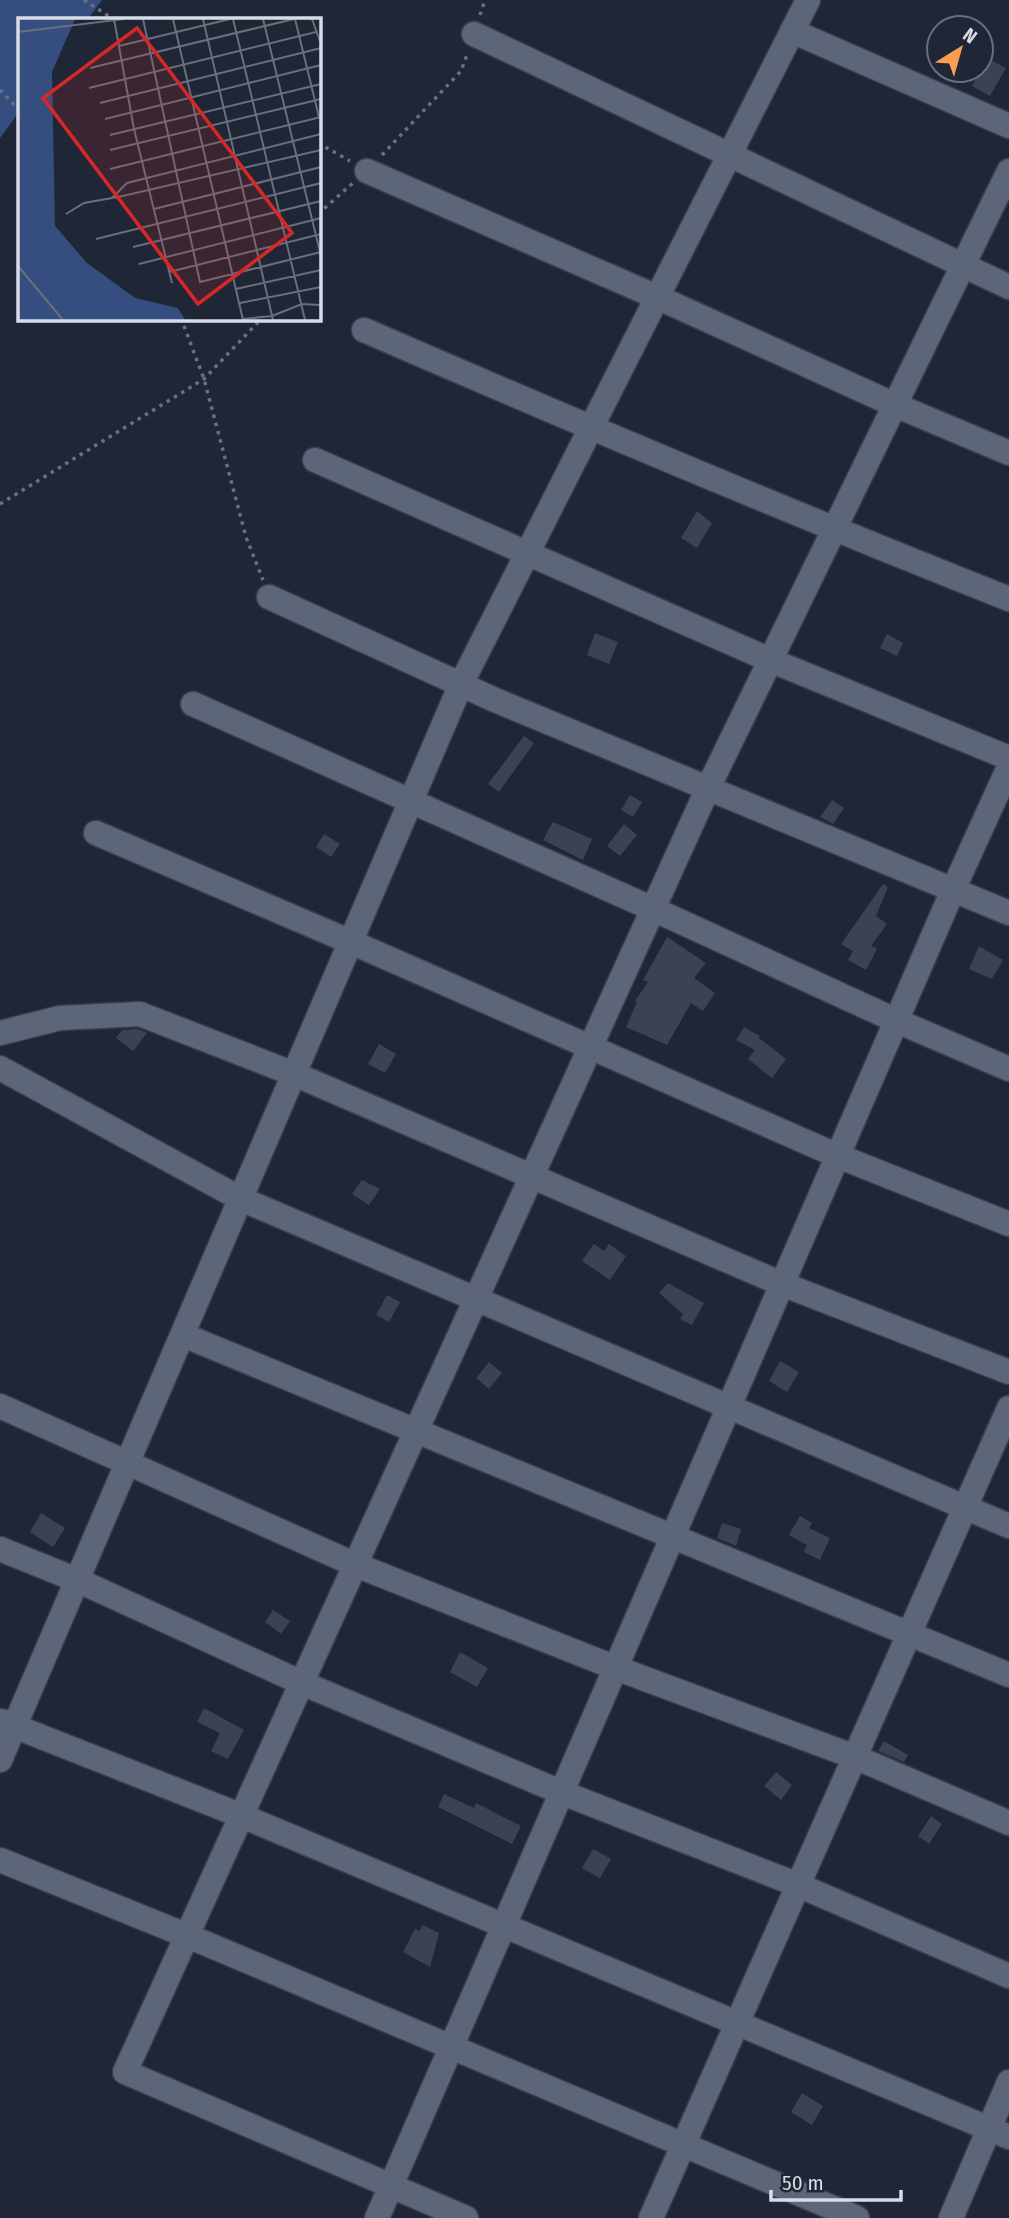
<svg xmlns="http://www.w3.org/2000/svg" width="1009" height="2218" font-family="'Fira Sans Condensed',sans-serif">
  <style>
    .green { fill: #364d7f }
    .building { fill: #3b4353 }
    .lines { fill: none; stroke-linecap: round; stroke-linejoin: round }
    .minor-casing { stroke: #3a404c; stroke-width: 27 }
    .path { stroke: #6a707d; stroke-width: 3.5; stroke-dasharray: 3.5 5; stroke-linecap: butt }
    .minor { stroke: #5d6678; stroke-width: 24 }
    .inset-road { fill: none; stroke: #696f7c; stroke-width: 2 }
    .view { fill: #d62828; fill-opacity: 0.15; stroke: #d62828; stroke-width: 3.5 }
    .inset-edge { fill: none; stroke: #d7dce6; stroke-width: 3.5 }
  </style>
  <rect width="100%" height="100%" fill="#1f2635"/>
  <path class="green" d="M 0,0 L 102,0 L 88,19 L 19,19 L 19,112 L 0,138 Z"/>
  <g class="building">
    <path d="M 987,58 L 1006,68 L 990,96 L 972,86 Z"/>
    <path d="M 697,511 L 712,523 L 697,548 L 681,538 Z"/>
    <path d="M 595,633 L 618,642 L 609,664 L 587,655 Z"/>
    <path d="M 887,634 L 903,643 L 897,656 L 880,648 Z"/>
    <path d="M 524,736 L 534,743 L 499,792 L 488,784 Z"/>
    <path d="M 630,795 L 642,802 L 633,817 L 621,810 Z"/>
    <path d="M 832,800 L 844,808 L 833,824 L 820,817 Z"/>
    <path d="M 553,822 L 592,839 L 583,860 L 543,840 Z"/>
    <path d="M 624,824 L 637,835 L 620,856 L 607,846 Z"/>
    <path d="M 324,834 L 340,844 L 331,857 L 316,847 Z"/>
    <path d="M 883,884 L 888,887 L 876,916 L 887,924 L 871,946 L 877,949 L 866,970 L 848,960 L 853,951 L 841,944 Z"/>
    <path d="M 667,937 L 706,963 L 694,978 L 715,993 L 703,1011 L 691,1003 L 667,1045 L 626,1027 L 637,1002 L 635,1001 L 648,982 L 643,980 Z"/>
    <path d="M 979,946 L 1003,960 L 992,979 L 969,969 Z"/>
    <path d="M 744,1027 L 760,1036 L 759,1038 L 786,1059 L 772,1078 L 748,1059 L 755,1050 L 736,1040 Z"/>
    <path d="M 138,1029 L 147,1033 L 133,1051 L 116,1038 L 122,1030 Z"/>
    <path d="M 379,1044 L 396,1054 L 385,1073 L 368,1064 Z"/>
    <path d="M 362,1180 L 380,1189 L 369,1205 L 352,1194 Z"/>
    <path d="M 594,1244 L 604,1251 L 609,1244 L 626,1256 L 610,1280 L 582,1261 Z"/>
    <path d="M 668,1283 L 704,1303 L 692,1325 L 680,1319 L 683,1314 L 659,1293 Z"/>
    <path d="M 387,1295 L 400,1302 L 389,1322 L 376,1315 Z"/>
    <path d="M 780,1361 L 799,1372 L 787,1392 L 769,1381 Z"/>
    <path d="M 489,1362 L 502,1373 L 489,1389 L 476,1378 Z"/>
    <path d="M 41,1513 L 65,1528 L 53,1547 L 30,1532 Z"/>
    <path d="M 800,1516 L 812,1523 L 809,1528 L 830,1538 L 820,1560 L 804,1552 L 807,1545 L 789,1535 Z"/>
    <path d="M 722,1523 L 741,1529 L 736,1546 L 717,1538 Z"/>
    <path d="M 273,1610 L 290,1621 L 281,1634 L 265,1622 Z"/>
    <path d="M 460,1652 L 488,1668 L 477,1687 L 450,1672 Z"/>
    <path d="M 204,1708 L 244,1730 L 228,1759 L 211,1751 L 220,1733 L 197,1722 Z"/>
    <path d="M 884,1741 L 908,1755 L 904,1762 L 878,1751 Z"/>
    <path d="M 776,1772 L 792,1785 L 781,1800 L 764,1786 Z"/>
    <path d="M 444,1794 L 474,1808 L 476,1803 L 521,1826 L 512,1844 L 438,1807 Z"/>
    <path d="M 931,1816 L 942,1824 L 929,1844 L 918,1836 Z"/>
    <path d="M 593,1849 L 611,1859 L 600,1878 L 582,1868 Z"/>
    <path d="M 423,1925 L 439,1933 L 430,1967 L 403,1952 L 415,1929 L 419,1931 Z"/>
    <path d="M 802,2093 L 823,2106 L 812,2125 L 791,2112 Z"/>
  </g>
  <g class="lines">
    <defs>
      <g id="minor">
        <path d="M 792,31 L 1009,126"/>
        <path d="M 474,34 L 1009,287"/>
        <path d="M 367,171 L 657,297 L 895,405 L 1009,453"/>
        <path d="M 364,330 C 578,423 792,513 1009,599"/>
        <path d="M 315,460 L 770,660 L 1009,758"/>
        <path d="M 269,597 L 495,700 L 1009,913"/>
        <path d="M 193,704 L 653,909 L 897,1021 L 1009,1069"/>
        <path d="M 96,833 L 351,942 L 838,1156 L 1009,1224"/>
        <path d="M 0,1033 L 60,1018 L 140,1014 L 294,1074 L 782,1284 L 1009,1372"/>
        <path d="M 0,1068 L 241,1199 L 1009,1526"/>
        <path d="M 183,1335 C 459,1446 733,1562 1009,1675"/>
        <path d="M 0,1406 L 356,1565 L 616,1668 L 855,1757 L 1009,1823"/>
        <path d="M 0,1549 L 77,1580 L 302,1683 L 563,1793 L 798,1885 L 1009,1976"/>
        <path d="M 1,1721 L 242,1816 L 1009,2137"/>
        <path d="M 0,1760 L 461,684 L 808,0"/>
        <path d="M 0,1860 L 188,1936 L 857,2218"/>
        <path d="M 377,2218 L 953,890 L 1009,767"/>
        <path d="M 466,2218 L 125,2072 L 708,788 L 1009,171"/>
        <path d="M 651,2218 L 1009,1408"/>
        <path d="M 951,2218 L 1009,2082"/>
      </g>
    </defs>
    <use href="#minor" class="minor-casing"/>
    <g class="path">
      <path d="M 84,0 L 113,19"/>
      <path d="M 480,15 L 485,0"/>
      <path d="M 0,90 L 19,110"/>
      <path d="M 318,143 L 350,161"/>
      <path d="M 382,155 L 461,71 L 468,52"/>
      <path d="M 318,214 L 354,182"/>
      <path d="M 181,318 L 204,379 L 246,537 L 263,580"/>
      <path d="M 0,504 L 204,379 L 262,318"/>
    </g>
    <use href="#minor" class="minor"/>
  </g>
  <g transform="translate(18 18)">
    <rect width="303" height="303" fill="#1f2635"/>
    <path d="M 0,1 L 57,1 L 34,54 L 37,208 L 69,245 L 117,280 L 160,290 L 167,302 L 0,302 Z" fill="#364d7f"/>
    <path class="inset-road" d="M 96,1 L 116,111 L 154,265M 125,1 L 182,264 L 303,234M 155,1 L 225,302M 185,1 L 255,302M 215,1 L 287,302M 245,1 L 303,238M 277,1 L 301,99M 294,1 L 303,26M 0,14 L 106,1M 101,28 L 212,1M 72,50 L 276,1M 71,70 L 298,14M 82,85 L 303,30M 87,101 L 303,47M 92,117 L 303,66M 92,132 L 303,81M 92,151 L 303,99M 96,180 L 303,132M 136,191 L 303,149M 48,196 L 66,185 L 94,180 L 109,165 L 303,116M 78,221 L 303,165M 115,229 L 303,183M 121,246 L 303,200M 0,248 L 45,302M 151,254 L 303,216M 218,271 L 303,252M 222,285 L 303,269M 225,301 L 254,298 L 284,286 L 303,287"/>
    <path class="view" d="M 119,10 L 274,215 L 180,286 L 25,80 Z"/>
    <rect width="303" height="303" class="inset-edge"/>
  </g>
  <g transform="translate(960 49) rotate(37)"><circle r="33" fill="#1f2635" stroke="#696f7c" stroke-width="2"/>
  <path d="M0-5L12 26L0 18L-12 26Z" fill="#fb9e51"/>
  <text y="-10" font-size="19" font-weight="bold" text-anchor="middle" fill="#d7dce6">N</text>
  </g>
  <path d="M771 2190v10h130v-10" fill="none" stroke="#d7dce6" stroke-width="3.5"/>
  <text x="782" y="2190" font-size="21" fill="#d7dce6" stroke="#1f2635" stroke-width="5" paint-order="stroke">50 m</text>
</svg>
